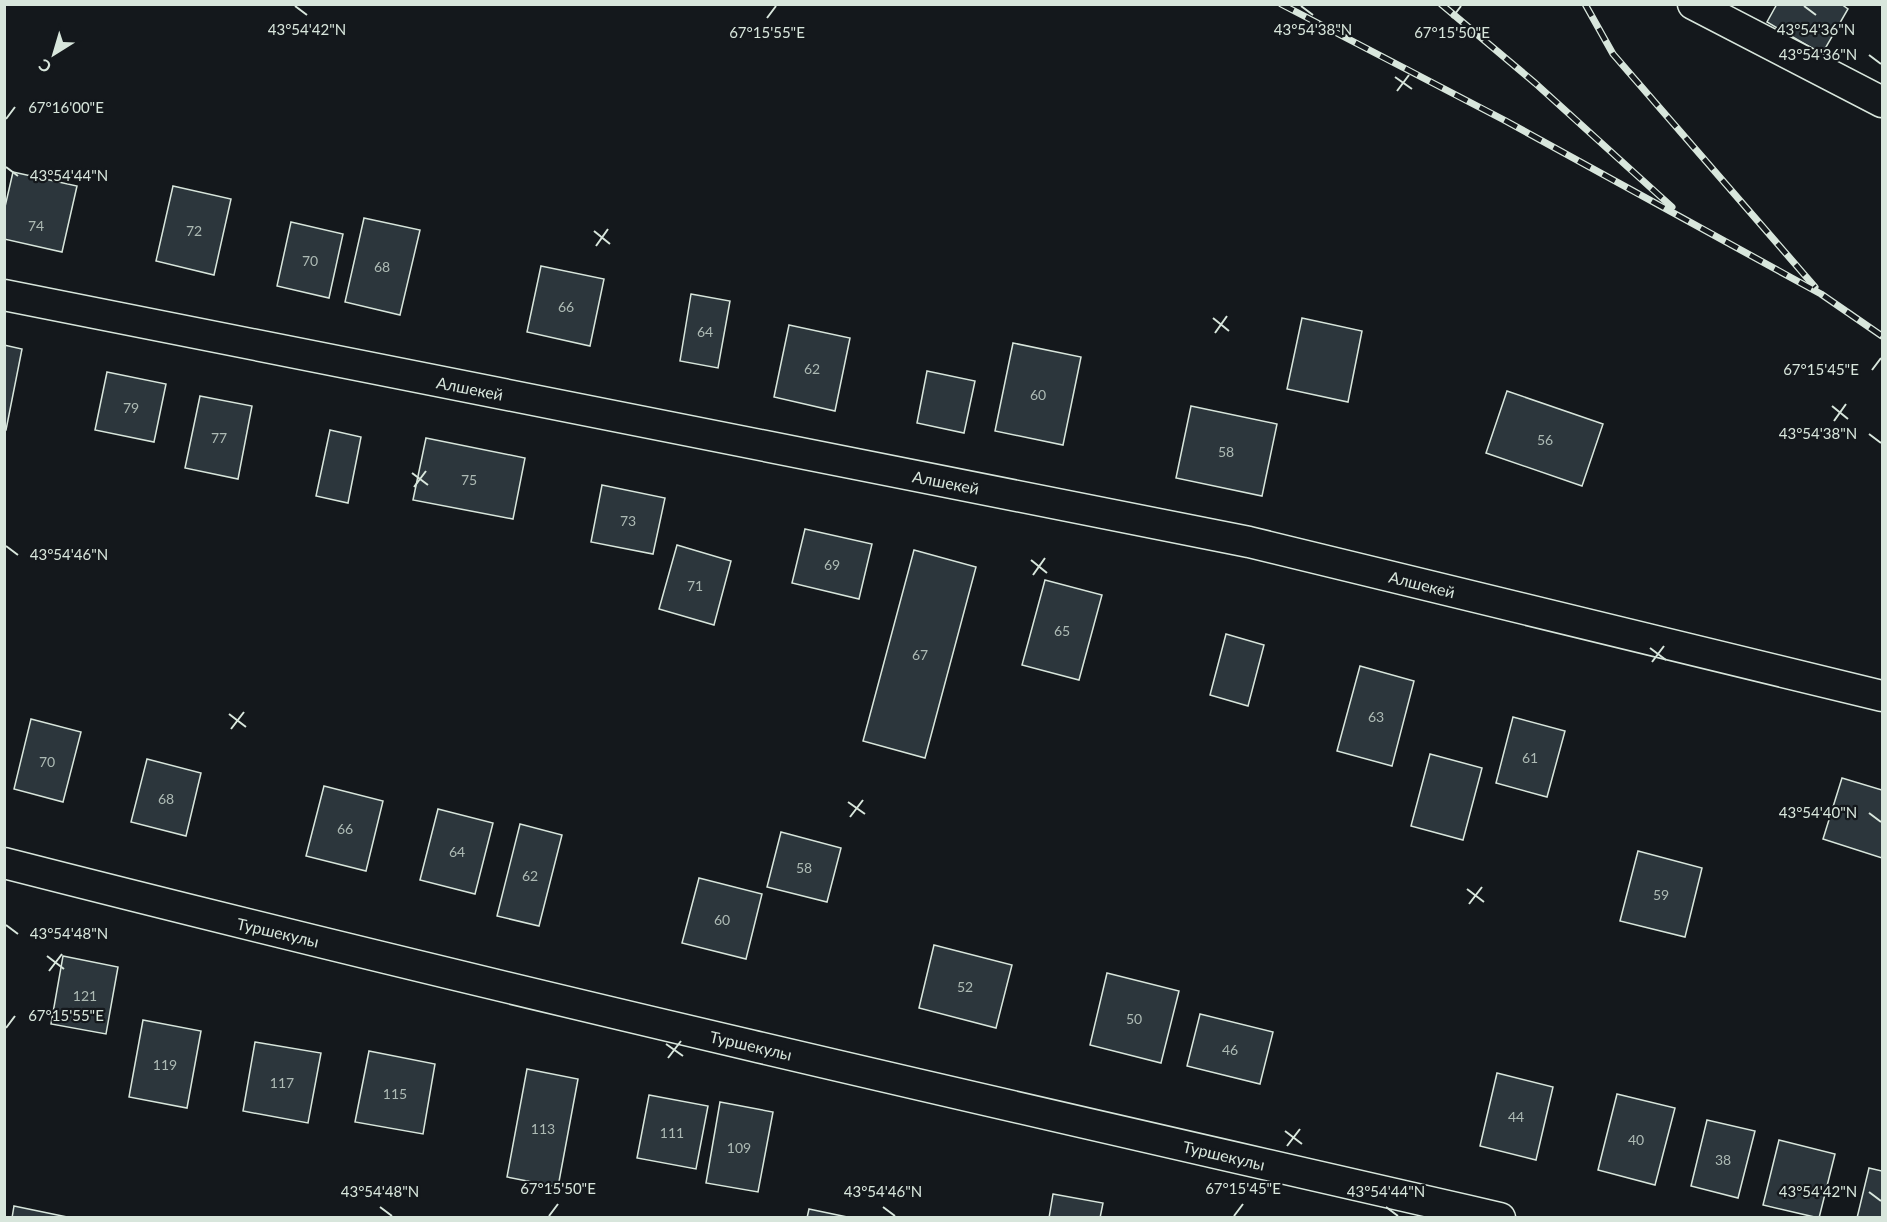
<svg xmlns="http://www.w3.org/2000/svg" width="1887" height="1222" font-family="Lato,sans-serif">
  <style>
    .building { fill: #2c363c; stroke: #d8e6dc; stroke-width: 1.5 }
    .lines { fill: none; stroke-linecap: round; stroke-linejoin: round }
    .street-casing { stroke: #d8e6dc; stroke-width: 33 }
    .street { stroke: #14181c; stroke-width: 30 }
    .rail-casing { stroke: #d8e6dc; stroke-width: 7 }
    .rail { stroke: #14181c; stroke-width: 4.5; stroke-dasharray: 14; stroke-linecap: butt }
    .ticks { fill: none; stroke: #d8e6dc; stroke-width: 2 }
    .labels { text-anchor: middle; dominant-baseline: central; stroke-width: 4.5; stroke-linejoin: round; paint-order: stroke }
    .number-label { font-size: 14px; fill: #adbab4 }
    .street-label { font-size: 16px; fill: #d8e6dc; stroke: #14181c }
    .ticks-label { font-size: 15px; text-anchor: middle; fill: #d8e6dc; stroke: #14181c; stroke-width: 4.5; stroke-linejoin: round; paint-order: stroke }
  </style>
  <rect width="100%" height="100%" fill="#14181c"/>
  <g class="building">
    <path d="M 1777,4 L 1841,4 L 1848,9 L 1822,54 L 1767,22 Z"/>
    <path d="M 13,172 L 77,186 L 62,252 L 4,239 L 4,211 Z"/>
    <path d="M 173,186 L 231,199 L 214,275 L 156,261 Z"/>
    <path d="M 364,218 L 420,230 L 400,315 L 345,302 Z"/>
    <path d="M 291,222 L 343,234 L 329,298 L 277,286 Z"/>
    <path d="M 541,266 L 604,279 L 590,346 L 527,332 Z"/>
    <path d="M 691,294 L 730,301 L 718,368 L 680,361 Z"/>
    <path d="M 1302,318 L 1362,331 L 1348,402 L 1287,389 Z"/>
    <path d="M 789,325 L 850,338 L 835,411 L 774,397 Z"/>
    <path d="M 1013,343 L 1081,357 L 1063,445 L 995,431 Z"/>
    <path d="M 4,345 L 22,349 L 6,430 L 4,430 Z"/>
    <path d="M 927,371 L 975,381 L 964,433 L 917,423 Z"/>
    <path d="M 107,372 L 166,384 L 154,442 L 95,430 Z"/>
    <path d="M 1507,391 L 1603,424 L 1582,486 L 1486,453 Z"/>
    <path d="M 200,396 L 252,406 L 238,479 L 185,468 Z"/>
    <path d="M 1191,406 L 1277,424 L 1262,496 L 1176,478 Z"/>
    <path d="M 330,430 L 361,437 L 348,503 L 316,496 Z"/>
    <path d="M 426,438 L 525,458 L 513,519 L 413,500 Z"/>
    <path d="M 602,485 L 665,498 L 653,554 L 591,542 Z"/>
    <path d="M 805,529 L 872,544 L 859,599 L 792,583 Z"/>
    <path d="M 677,545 L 731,561 L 714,625 L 659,609 Z"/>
    <path d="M 914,550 L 976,567 L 925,758 L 863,741 Z"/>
    <path d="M 1045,580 L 1102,595 L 1079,680 L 1022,665 Z"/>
    <path d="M 1226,634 L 1264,645 L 1248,706 L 1210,695 Z"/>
    <path d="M 1360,666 L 1414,681 L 1392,766 L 1337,751 Z"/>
    <path d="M 1513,717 L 1565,731 L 1547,797 L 1496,783 Z"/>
    <path d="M 31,719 L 81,732 L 63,802 L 14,789 Z"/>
    <path d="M 1430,754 L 1482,768 L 1463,840 L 1411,826 Z"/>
    <path d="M 147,759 L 201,773 L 186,836 L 131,822 Z"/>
    <path d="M 1842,778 L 1882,790 L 1882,858 L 1823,839 Z"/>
    <path d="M 324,786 L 383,801 L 366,871 L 306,856 Z"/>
    <path d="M 438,809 L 493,823 L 475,894 L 420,880 Z"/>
    <path d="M 520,824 L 562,835 L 539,926 L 497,916 Z"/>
    <path d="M 781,832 L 841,848 L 827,902 L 767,887 Z"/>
    <path d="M 1638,851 L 1702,868 L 1685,937 L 1620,921 Z"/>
    <path d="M 699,878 L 762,894 L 746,959 L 682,943 Z"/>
    <path d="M 934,945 L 1012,965 L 996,1028 L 919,1008 Z"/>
    <path d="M 63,956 L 118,967 L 106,1034 L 51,1024 Z"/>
    <path d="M 1107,973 L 1179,991 L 1161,1063 L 1090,1045 Z"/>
    <path d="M 1200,1014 L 1273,1032 L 1260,1084 L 1187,1066 Z"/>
    <path d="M 143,1020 L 201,1031 L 187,1108 L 129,1097 Z"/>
    <path d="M 255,1042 L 321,1053 L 308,1123 L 243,1111 Z"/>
    <path d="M 369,1051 L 435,1064 L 423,1134 L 355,1122 Z"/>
    <path d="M 527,1069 L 578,1079 L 558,1187 L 507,1177 Z"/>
    <path d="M 1497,1073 L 1553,1087 L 1536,1160 L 1480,1146 Z"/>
    <path d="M 1617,1094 L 1675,1108 L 1655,1185 L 1598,1170 Z"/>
    <path d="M 649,1095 L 708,1106 L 696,1169 L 637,1158 Z"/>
    <path d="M 720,1102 L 773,1112 L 758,1192 L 706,1183 Z"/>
    <path d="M 1707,1120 L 1755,1131 L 1738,1198 L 1691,1186 Z"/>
    <path d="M 1779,1140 L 1835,1154 L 1819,1218 L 1763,1205 Z"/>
    <path d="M 1869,1168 L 1882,1171 L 1882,1218 L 1857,1218 Z"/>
    <path d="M 1053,1194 L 1103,1203 L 1100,1218 L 1049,1218 Z"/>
    <path d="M 14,1206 L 72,1218 L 12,1218 Z"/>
    <path d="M 809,1209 L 852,1218 L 807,1218 Z"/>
  </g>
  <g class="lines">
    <defs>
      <g id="street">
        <path d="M 1693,4 L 1882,102"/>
        <path d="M 4,295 L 1249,542 L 1882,696"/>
        <path d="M 4,863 C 501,990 1000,1104 1500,1218"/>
      </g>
    </defs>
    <use href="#street" class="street-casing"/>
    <use href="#street" class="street"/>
    <defs>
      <g id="rail">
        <path d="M 1281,4 L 1504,120 L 1821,294 L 1882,336"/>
        <path d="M 1441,4 L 1535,83 L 1672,207"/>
        <path d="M 1585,4 L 1613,54 L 1815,287"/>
      </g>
    </defs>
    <use href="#rail" class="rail-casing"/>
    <use href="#rail" class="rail"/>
  </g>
  <path class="ticks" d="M 295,6 L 307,15M 1301,6 L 1313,15M 1804,6 L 1816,15M 767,18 L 776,6M 1452,18 L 1461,6M 1869,55 L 1881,64M 1395,77 L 1412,89M 1397,91 L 1409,75M 6,119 L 15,107M 6,167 L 18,176M 594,231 L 610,244M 596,246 L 608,229M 1213,318 L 1229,331M 1215,333 L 1227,316M 1872,370 L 1881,358M 1832,406 L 1848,419M 1834,421 L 1846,404M 1869,434 L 1881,443M 412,473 L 428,485M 414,487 L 426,471M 6,546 L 18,555M 1031,560 L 1047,573M 1033,575 L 1045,558M 1650,648 L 1666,660M 1652,662 L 1664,646M 229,714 L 246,727M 231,729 L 244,712M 848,802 L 865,814M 1869,813 L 1881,822M 850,817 L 863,800M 1467,889 L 1484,902M 1469,904 L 1482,887M 6,925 L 18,934M 47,956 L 64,969M 49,971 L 62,954M 6,1028 L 15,1016M 666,1044 L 683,1056M 668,1058 L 681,1041M 1285,1131 L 1302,1144M 1287,1146 L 1300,1129M 1869,1192 L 1881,1201M 380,1207 L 392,1216M 883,1207 L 895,1216M 1386,1207 L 1398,1216M 549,1216 L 558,1204M 1234,1216 L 1243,1204"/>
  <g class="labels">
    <g class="number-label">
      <text x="36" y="225">74</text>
      <text x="194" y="230">72</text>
      <text x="310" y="260">70</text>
      <text x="382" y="266">68</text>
      <text x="566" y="306">66</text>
      <text x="705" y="331">64</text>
      <text x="812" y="368">62</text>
      <text x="1038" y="394">60</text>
      <text x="131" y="407">79</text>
      <text x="219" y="437">77</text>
      <text x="1545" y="439">56</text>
      <text x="1226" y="451">58</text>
      <text x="469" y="479">75</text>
      <text x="628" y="520">73</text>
      <text x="832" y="564">69</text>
      <text x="695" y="585">71</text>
      <text x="1062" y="630">65</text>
      <text x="920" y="654">67</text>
      <text x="1376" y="716">63</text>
      <text x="1530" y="757">61</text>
      <text x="47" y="761">70</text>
      <text x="166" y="798">68</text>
      <text x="345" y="828">66</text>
      <text x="457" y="851">64</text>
      <text x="804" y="867">58</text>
      <text x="530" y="875">62</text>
      <text x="1661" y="894">59</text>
      <text x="722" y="919">60</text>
      <text x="965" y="986">52</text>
      <text x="85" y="995">121</text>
      <text x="1134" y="1018">50</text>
      <text x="1230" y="1049">46</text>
      <text x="165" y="1064">119</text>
      <text x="282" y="1082">117</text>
      <text x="395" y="1093">115</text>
      <text x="1516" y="1116">44</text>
      <text x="543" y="1128">113</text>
      <text x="672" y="1132">111</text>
      <text x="1636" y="1139">40</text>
      <text x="739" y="1147">109</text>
      <text x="1723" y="1159">38</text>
    </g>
    <g class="street-label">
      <text transform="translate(470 388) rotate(11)">Алшекей</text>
      <text transform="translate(946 482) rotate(11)">Алшекей</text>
      <text transform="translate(1422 584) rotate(14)">Алшекей</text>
      <text transform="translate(278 932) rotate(13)">Туршекулы</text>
      <text transform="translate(751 1045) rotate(13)">Туршекулы</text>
      <text transform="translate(1224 1155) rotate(13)">Туршекулы</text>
    </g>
  </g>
  <g class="ticks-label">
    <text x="307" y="35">43°54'42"N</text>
    <text x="1313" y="35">43°54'38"N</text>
    <text x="1816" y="35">43°54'36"N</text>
    <text x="767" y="38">67°15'55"E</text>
    <text x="1452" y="38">67°15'50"E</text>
    <text x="1818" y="60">43°54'36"N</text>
    <text x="66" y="113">67°16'00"E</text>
    <text x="69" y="181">43°54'44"N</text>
    <text x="1821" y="375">67°15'45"E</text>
    <text x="1818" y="439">43°54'38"N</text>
    <text x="69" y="560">43°54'46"N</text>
    <text x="1818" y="818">43°54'40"N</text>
    <text x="69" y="939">43°54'48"N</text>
    <text x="66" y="1021">67°15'55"E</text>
    <text x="558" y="1194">67°15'50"E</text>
    <text x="1243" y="1194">67°15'45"E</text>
    <text x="1818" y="1197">43°54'42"N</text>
    <text x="380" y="1197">43°54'48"N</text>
    <text x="883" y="1197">43°54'46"N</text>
    <text x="1386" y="1197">43°54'44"N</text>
  </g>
  <rect width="1887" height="1222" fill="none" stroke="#d8e6dc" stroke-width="12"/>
  <g transform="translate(54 54) rotate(217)" stroke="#14181c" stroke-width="4.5" paint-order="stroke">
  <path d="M0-4.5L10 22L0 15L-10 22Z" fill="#d8e6dc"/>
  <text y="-9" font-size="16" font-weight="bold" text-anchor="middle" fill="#d8e6dc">С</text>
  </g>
</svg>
